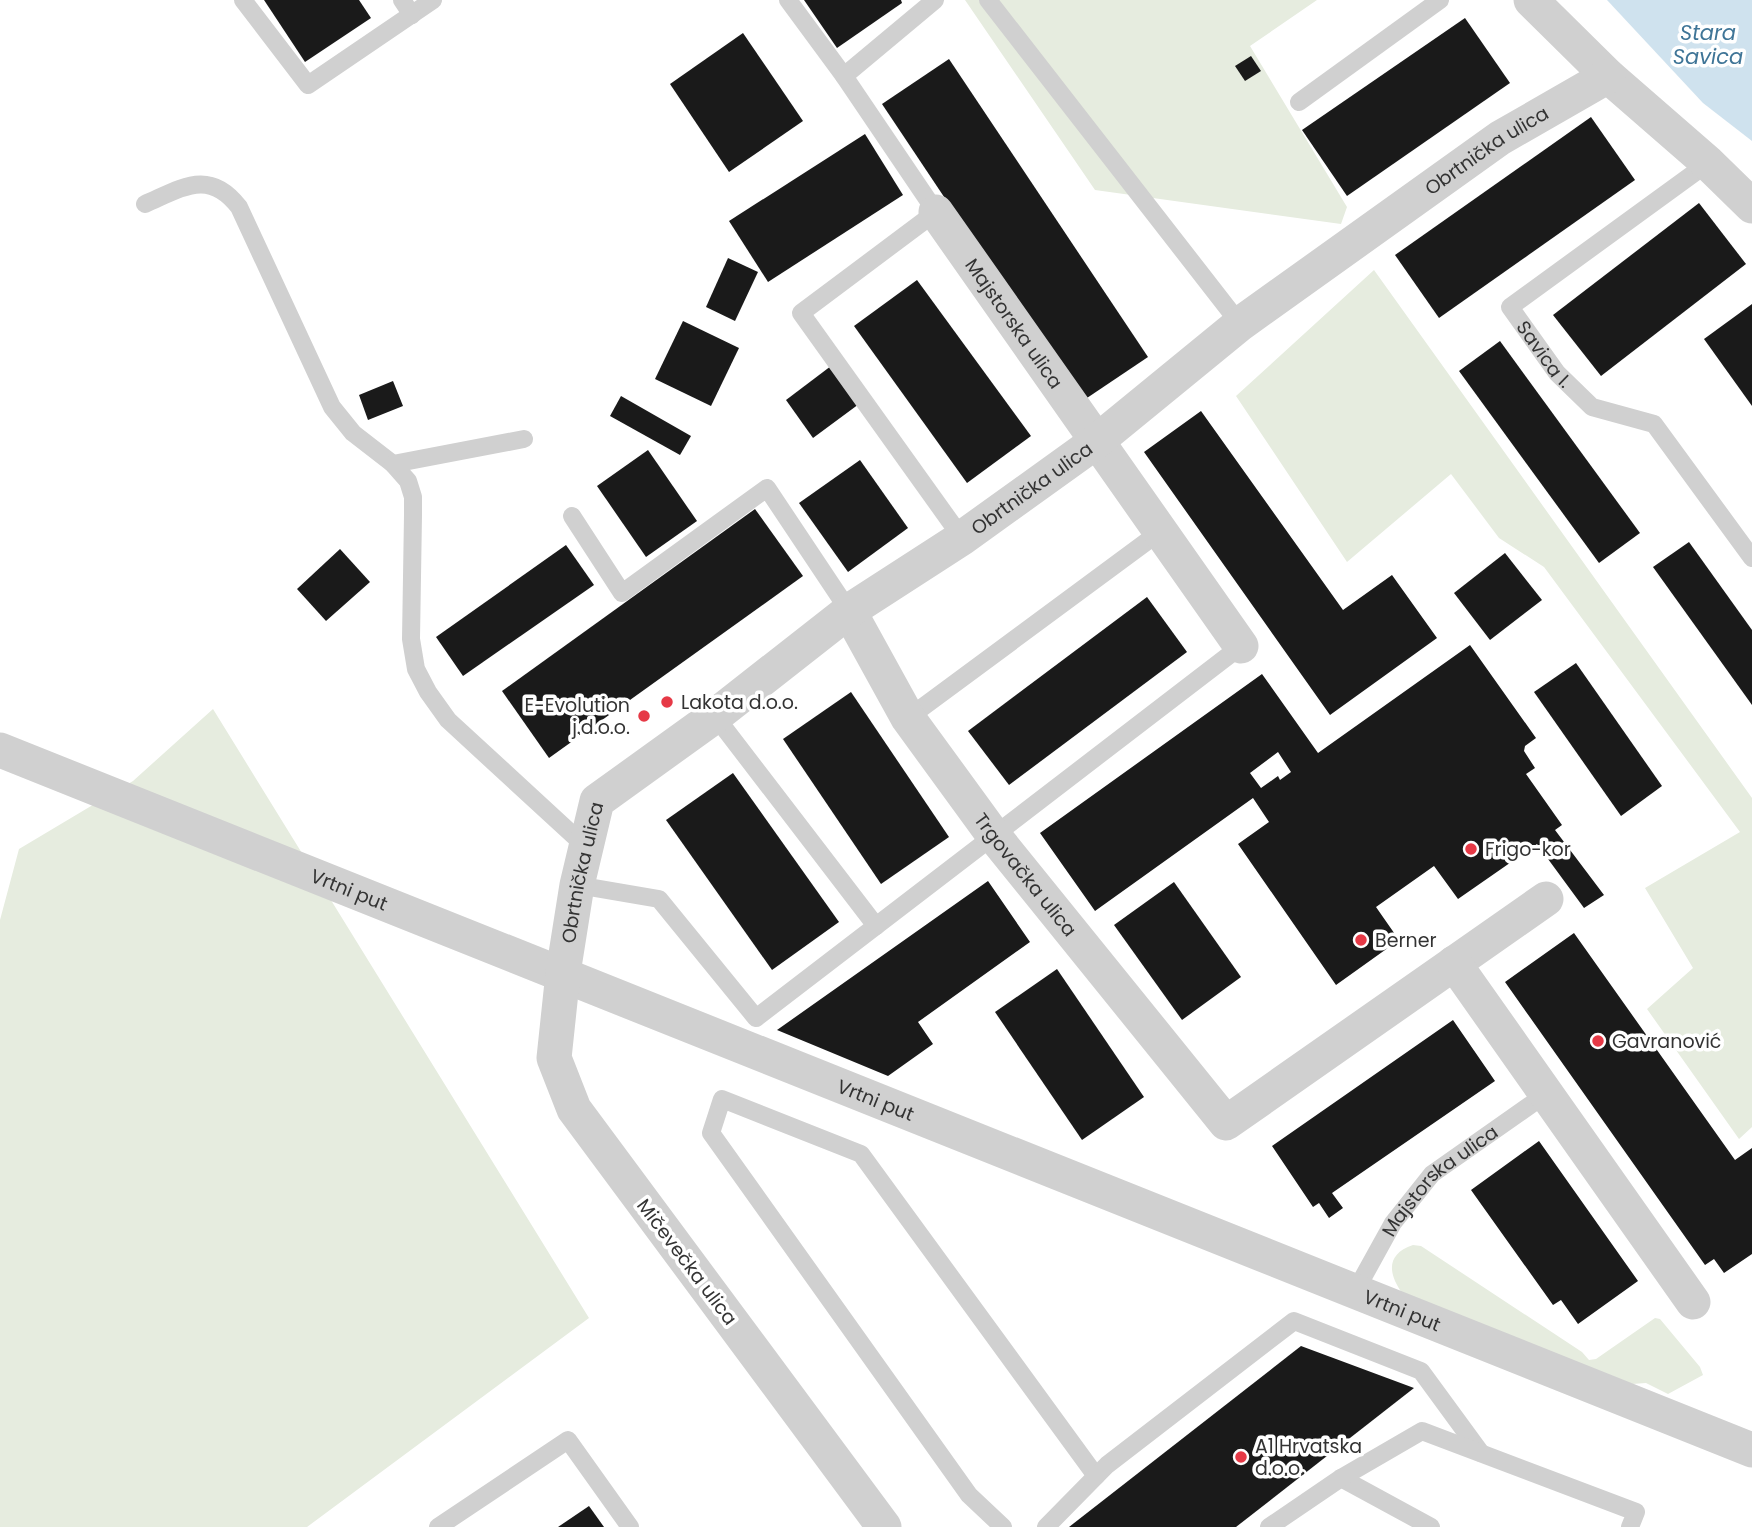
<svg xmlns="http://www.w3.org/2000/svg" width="1752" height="1527" font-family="Poppins,sans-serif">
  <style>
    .green { fill: #e6ecdf }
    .water { fill: #cfe2ee }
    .building { fill: #1a1a1a; fill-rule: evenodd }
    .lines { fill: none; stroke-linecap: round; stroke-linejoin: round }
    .service { stroke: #d0d0d0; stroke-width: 18 }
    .minor { stroke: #d0d0d0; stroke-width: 35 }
    .poi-dot { fill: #e63946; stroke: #fff; stroke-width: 2.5 }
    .labels { text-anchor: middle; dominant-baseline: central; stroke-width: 7; stroke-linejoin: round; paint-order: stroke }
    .street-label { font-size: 19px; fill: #333; stroke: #fff }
    .poi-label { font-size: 19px; fill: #333; stroke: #fff; text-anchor: start }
    .water-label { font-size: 21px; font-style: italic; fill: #3f7597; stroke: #fff }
  </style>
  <rect width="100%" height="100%" fill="#fff"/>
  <g class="green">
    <path d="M 965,0 L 1317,0 L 1250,46 L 1347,207 L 1341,224 L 1095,190 Z"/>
    <path d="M 1374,270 L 1752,798 L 1752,1127 L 1739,1139 L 1647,1009 L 1693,968 L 1645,888 L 1740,832 L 1544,567 L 1499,538 L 1451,474 L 1347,562 L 1236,396 Z"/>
    <path d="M 213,709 L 589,1318 L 307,1527 L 0,1527 L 0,920 L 19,849 L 133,781 Z"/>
    <path d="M 1413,1245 L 1421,1246 L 1582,1352 L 1589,1360 L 1596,1359 L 1655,1318 L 1660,1319 L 1700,1367 L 1703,1375 L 1668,1394 L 1646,1383 L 1632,1384 L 1402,1293 C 1388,1273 1386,1254 1413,1245 Z"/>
  </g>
  <path class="water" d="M 1607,0 L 1752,0 L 1752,141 L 1703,103 Z"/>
  <g class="building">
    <path d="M 264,0 L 359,0 L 371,18 L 305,62 Z"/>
    <path d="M 804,0 L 901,0 L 902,3 L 837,48 Z"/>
    <path d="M 1465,18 L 1510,83 L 1347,196 L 1302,130 Z"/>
    <path d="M 743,33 L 803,121 L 729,172 L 670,84 Z"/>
    <path d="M 1251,56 L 1261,71 L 1245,81 L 1235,66 Z"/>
    <path d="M 949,59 L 1148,357 L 1081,402 L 882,104 Z"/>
    <path d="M 1591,117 L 1635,180 L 1439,318 L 1395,255 Z"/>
    <path d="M 865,134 L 903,195 L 768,282 L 729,221 Z"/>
    <path d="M 1699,203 L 1746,264 L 1601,376 L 1553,315 Z"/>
    <path d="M 728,258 L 758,272 L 735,321 L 706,307 Z"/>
    <path d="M 917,280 L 1031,436 L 967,483 L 854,326 Z"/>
    <path d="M 1752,304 L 1752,406 L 1704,339 Z"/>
    <path d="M 683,321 L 739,348 L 711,406 L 655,379 Z"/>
    <path d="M 1500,341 L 1640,533 L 1599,563 L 1459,371 Z"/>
    <path d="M 831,366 L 859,404 L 813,438 L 786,400 Z"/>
    <path d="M 393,381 L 403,406 L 368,420 L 359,395 Z"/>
    <path d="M 621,396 L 691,436 L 680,455 L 610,416 Z"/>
    <path d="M 1201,411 L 1343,610 L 1392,575 L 1437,638 L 1330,715 L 1144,452 Z"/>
    <path d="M 648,450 L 697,521 L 646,557 L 597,486 Z"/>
    <path d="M 860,460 L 908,528 L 848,572 L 799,503 Z"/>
    <path d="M 755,509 L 803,576 L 549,758 L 502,691 Z"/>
    <path d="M 1689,542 L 1752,630 L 1752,705 L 1653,567 Z"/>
    <path d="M 566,545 L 594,585 L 463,676 L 436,637 Z"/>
    <path d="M 340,549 L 370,582 L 326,621 L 297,589 Z"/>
    <path d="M 1505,553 L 1542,600 L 1490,640 L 1454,593 Z"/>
    <path d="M 1147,597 L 1187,652 L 1009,785 L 968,731 Z"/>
    <path d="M 1470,645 L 1536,738 L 1525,746 L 1524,751 L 1535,768 L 1526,774 L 1562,825 L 1555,830 L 1604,895 L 1584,908 L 1537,844 L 1458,899 L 1434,866 L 1376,907 L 1399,940 L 1336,985 L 1238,844 L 1269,822 L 1253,798 L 1095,911 L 1040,833 L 1262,674 L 1318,753 ZM 1278,752 L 1291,772 L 1280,780 L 1278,776 L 1261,788 L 1250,773 Z"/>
    <path d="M 1576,663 L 1662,786 L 1621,816 L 1534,692 Z"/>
    <path d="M 851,692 L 949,837 L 881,884 L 783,739 Z"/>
    <path d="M 733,773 L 839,922 L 772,970 L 666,820 Z"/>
    <path d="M 988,881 L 1030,942 L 918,1022 L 933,1044 L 888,1076 L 777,1030 Z"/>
    <path d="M 1174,882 L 1241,977 L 1182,1020 L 1114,925 Z"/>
    <path d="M 1574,933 L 1735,1160 L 1752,1148 L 1752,1254 L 1724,1273 L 1714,1259 L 1705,1265 L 1505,982 Z"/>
    <path d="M 1057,969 L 1144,1097 L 1082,1140 L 995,1012 Z"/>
    <path d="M 1453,1020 L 1495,1081 L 1332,1193 L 1343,1208 L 1329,1218 L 1319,1203 L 1313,1207 L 1272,1146 Z"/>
    <path d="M 1539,1141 L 1638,1281 L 1578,1324 L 1561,1300 L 1553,1305 L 1471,1190 Z"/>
    <path d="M 1301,1346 L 1414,1388 L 1236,1527 L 1069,1527 Z"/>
    <path d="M 589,1506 L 604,1527 L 558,1527 Z"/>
  </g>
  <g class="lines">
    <g class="service">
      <path d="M 243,0 L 308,85 L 433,0"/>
      <path d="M 402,0 L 412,15"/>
      <path d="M 788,0 L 844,76 L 936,212 L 801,313 L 962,538"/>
      <path d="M 988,0 L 1240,324"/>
      <path d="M 844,76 L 935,0"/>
      <path d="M 1299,102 L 1440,0"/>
      <path id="s1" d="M 1708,163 L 1510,307 L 1557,373 L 1592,407 L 1654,424 L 1752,558"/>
      <path d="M 145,204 C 182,188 209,168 239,207 L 332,407 L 353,433 L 393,464 L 408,481 L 413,497 L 413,515 L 411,639 L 416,669 L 428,692 L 448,720 L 586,847"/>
      <path d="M 393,464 L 524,439"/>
      <path d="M 572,516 L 622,593 L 767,488 L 849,611"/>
      <path d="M 715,716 L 876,926"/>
      <path d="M 908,718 L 1161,531"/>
      <path d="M 577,885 L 659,899 L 756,1018 L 1241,646"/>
      <path id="s2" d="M 1356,1290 L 1393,1223 L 1432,1174 L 1546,1094"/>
      <path d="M 1341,1478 L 1431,1527"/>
      <path d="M 438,1527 L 568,1440 L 630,1527"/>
      <path d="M 1003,1527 L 969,1495 L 711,1133 L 722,1099 L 861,1154 L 1096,1476"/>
      <path d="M 1046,1527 L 1107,1465 L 1294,1321 L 1421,1371 L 1481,1453"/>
      <path d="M 1269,1527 L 1341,1478 L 1422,1431 L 1636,1512 L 1630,1527"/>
    </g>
    <g class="minor">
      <path d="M 1531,0 L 1608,76 L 1708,163 L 1752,206"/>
      <path id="s3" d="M 936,212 L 1241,646"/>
      <path id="s4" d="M 849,611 L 908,718 L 994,836 L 1226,1123 L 1546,899"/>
      <path id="s5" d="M 0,750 L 1752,1450"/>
      <path d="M 1454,963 L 1693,1302"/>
      <path id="s6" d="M 884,1527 L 574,1109 L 554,1058 L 563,973 L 577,885 L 597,801 L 715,716 L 849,611 L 962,538 L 1097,441 L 1240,324 L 1500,138 L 1608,76"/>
    </g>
  </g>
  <g class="poi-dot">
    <circle cx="667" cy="702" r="7"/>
    <circle cx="644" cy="716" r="7"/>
    <circle cx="1471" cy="849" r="7"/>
    <circle cx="1361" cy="940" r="7"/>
    <circle cx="1598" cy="1041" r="7"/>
    <circle cx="1241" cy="1457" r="7"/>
  </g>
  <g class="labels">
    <g class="street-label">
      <text stroke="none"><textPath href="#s6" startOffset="1939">Obrtnička ulica</textPath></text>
      <text stroke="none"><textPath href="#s3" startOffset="136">Majstorska ulica</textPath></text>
      <text stroke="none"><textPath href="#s1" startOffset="303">Savica I.</textPath></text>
      <text stroke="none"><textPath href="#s6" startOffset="1372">Obrtnička ulica</textPath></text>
      <text stroke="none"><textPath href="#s6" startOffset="763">Obrtnička ulica</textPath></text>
      <text stroke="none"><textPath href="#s4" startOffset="318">Trgovačka ulica</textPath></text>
      <text stroke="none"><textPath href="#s5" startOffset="376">Vrtni put</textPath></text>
      <text stroke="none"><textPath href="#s5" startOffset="943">Vrtni put</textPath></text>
      <text stroke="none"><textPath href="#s2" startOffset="140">Majstorska ulica</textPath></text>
      <text transform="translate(687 1262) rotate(53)">Mičevečka ulica</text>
      <text stroke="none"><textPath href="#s5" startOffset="1510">Vrtni put</textPath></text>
    </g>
    <g class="poi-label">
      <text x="681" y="702">Lakota d.o.o.</text>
      <text x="630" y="705" text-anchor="end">E-Evolution<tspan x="630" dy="22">j.d.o.o.</tspan></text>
      <text x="1485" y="849">Frigo-kor</text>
      <text x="1375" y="940">Berner</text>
      <text x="1612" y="1041">Gavranović</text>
      <text x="1255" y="1446">A1 Hrvatska<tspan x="1255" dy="22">d.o.o.</tspan></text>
    </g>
    <g class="water-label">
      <text x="1708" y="32">Stara<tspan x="1708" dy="24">Savica</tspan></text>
    </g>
  </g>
</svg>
